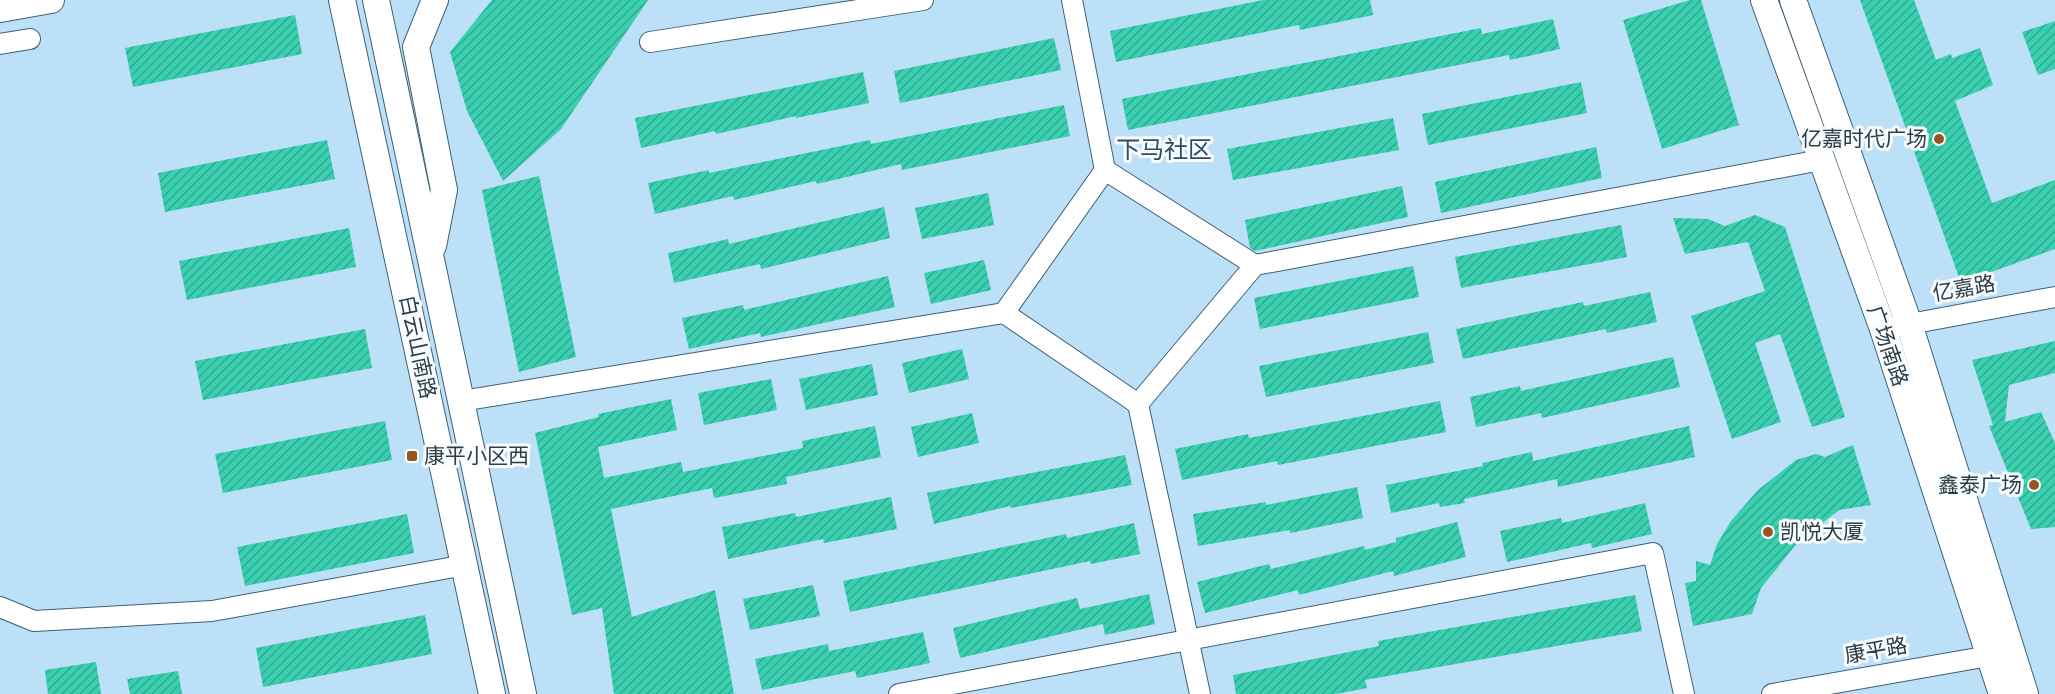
<svg xmlns="http://www.w3.org/2000/svg" width="2055" height="694" font-family="'Alegreya Sans','Noto Sans SC',sans-serif">
  <style>
    .building { fill: url(#building-hatch) }
    .lines { fill: none; stroke-linecap: round; stroke-linejoin: round }
    .minor-casing { stroke: #3f6074; stroke-width: 22 }
    .major-casing { stroke: #3f6074; stroke-width: 28 }
    .minor { stroke: #fff; stroke-width: 20 }
    .major { stroke: #fff; stroke-width: 26 }
    .poi-dot { fill: #965521; stroke: #f8fcfe; stroke-width: 2 }
    .labels { text-anchor: middle; dominant-baseline: central; stroke-width: 6; stroke-linejoin: round; paint-order: stroke }
    .poi-label { font-size: 21px; fill: #2d3c45; stroke: #f8fcfe; text-anchor: end }
    .street-label { font-size: 21px; fill: #2d3c45; stroke: #f8fcfe }
    .quarter-label { font-size: 24px; fill: #2d4e62; stroke: #f8fcfe }
  </style>
  <defs>
    <pattern id="building-hatch" width="6" height="6" patternUnits="userSpaceOnUse" patternTransform="scale(1.5)"><rect width="6" height="6" fill="#39cfaf"/><path d="M-1 1l2-2M0 6l6-6M5 7l2-2" fill="none" stroke="#30a990"/></pattern>
  </defs>
  <rect width="100%" height="100%" fill="#bbe0f7"/>
  <g class="building">
    <path d="M 492,0 L 648,0 L 561,129 L 503,181 L 467,111 L 450,52 Z"/>
    <path d="M 1263,0 L 1370,0 L 1373,15 L 1300,30 L 1299,25 L 1116,62 L 1110,31 Z"/>
    <path d="M 1690,0 L 1701,0 L 1739,125 L 1662,149 L 1623,20 Z"/>
    <path d="M 1860,0 L 1914,0 L 1936,60 L 1951,54 L 1952,58 L 1980,48 L 1993,85 L 1955,101 L 1992,203 L 2055,180 L 2055,249 L 1961,283 Z"/>
    <path d="M 295,15 L 302,54 L 133,87 L 125,48 Z"/>
    <path d="M 1553,19 L 1560,49 L 1510,60 L 1509,55 L 1128,130 L 1122,99 L 1481,28 L 1482,34 Z"/>
    <path d="M 2055,21 L 2055,69 L 2038,75 L 2022,32 Z"/>
    <path d="M 1054,38 L 1061,70 L 900,103 L 894,71 Z"/>
    <path d="M 863,72 L 869,103 L 796,118 L 796,116 L 716,134 L 715,131 L 641,148 L 635,118 Z"/>
    <path d="M 1581,82 L 1587,113 L 1428,145 L 1422,114 Z"/>
    <path d="M 1064,105 L 1070,136 L 902,170 L 901,164 L 817,184 L 816,181 L 734,200 L 733,196 L 655,214 L 648,183 L 709,170 L 709,173 L 870,140 L 871,144 Z"/>
    <path d="M 1393,118 L 1399,150 L 1233,180 L 1227,149 Z"/>
    <path d="M 327,140 L 335,179 L 165,212 L 158,173 Z"/>
    <path d="M 1596,147 L 1602,178 L 1441,213 L 1435,182 Z"/>
    <path d="M 539,176 L 576,357 L 519,372 L 482,190 Z"/>
    <path d="M 1402,186 L 1408,217 L 1255,251 L 1250,248 L 1245,220 Z"/>
    <path d="M 988,193 L 994,225 L 922,239 L 915,208 Z"/>
    <path d="M 884,207 L 890,238 L 761,269 L 760,264 L 674,283 L 668,253 L 728,239 L 729,244 Z"/>
    <path d="M 1755,215 L 1785,227 L 1845,417 L 1812,427 L 1780,334 L 1755,343 L 1781,422 L 1732,439 L 1691,316 L 1765,291 L 1748,242 L 1685,254 L 1673,218 L 1708,219 L 1725,226 Z"/>
    <path d="M 1621,225 L 1627,257 L 1461,288 L 1455,257 Z"/>
    <path d="M 349,228 L 356,267 L 187,300 L 179,261 Z"/>
    <path d="M 984,260 L 991,290 L 931,304 L 924,273 Z"/>
    <path d="M 1413,266 L 1419,297 L 1260,329 L 1254,298 Z"/>
    <path d="M 888,276 L 895,307 L 761,337 L 760,333 L 689,349 L 682,318 L 743,305 L 744,310 Z"/>
    <path d="M 1650,292 L 1657,322 L 1607,333 L 1606,329 L 1463,359 L 1456,329 L 1583,302 L 1584,306 Z"/>
    <path d="M 365,329 L 372,368 L 203,400 L 195,361 Z"/>
    <path d="M 1428,332 L 1434,363 L 1266,397 L 1259,366 Z"/>
    <path d="M 2055,341 L 2055,373 L 2009,385 L 2005,422 L 2041,412 L 2055,443 L 2055,527 L 2031,529 L 1989,426 L 1993,425 L 1972,360 Z"/>
    <path d="M 962,349 L 969,379 L 909,393 L 902,363 Z"/>
    <path d="M 1673,357 L 1680,387 L 1542,418 L 1541,413 L 1476,427 L 1470,397 L 1520,386 L 1521,391 Z"/>
    <path d="M 872,364 L 878,395 L 806,410 L 799,379 Z"/>
    <path d="M 771,379 L 777,410 L 704,425 L 698,393 Z"/>
    <path d="M 671,399 L 677,430 L 598,447 L 604,478 L 681,462 L 683,472 L 803,448 L 802,441 L 875,426 L 881,457 L 786,477 L 787,484 L 714,498 L 712,488 L 611,509 L 632,617 L 715,590 L 734,694 L 614,694 L 602,608 L 572,615 L 535,433 L 599,417 L 598,414 Z"/>
    <path d="M 1440,401 L 1446,432 L 1278,465 L 1277,461 L 1182,480 L 1175,449 L 1248,434 L 1249,438 Z"/>
    <path d="M 972,413 L 979,443 L 918,457 L 911,427 Z"/>
    <path d="M 385,421 L 392,460 L 223,493 L 215,454 Z"/>
    <path d="M 1689,426 L 1695,457 L 1558,487 L 1557,479 L 1464,499 L 1465,503 L 1440,507 L 1439,503 L 1391,513 L 1386,485 L 1483,466 L 1482,463 L 1532,452 L 1533,461 Z"/>
    <path d="M 1853,445 L 1871,505 L 1839,510 L 1798,542 L 1761,588 L 1752,614 L 1693,626 L 1685,583 L 1696,581 L 1696,561 L 1710,565 L 1717,544 L 1731,521 L 1758,490 L 1796,460 L 1816,454 L 1825,457 Z"/>
    <path d="M 1125,455 L 1132,485 L 1011,508 L 1010,506 L 934,524 L 927,493 Z"/>
    <path d="M 1357,487 L 1363,518 L 1290,533 L 1290,530 L 1198,546 L 1193,514 L 1266,502 L 1266,505 Z"/>
    <path d="M 891,497 L 897,529 L 824,543 L 823,539 L 728,559 L 722,527 L 795,513 L 796,517 Z"/>
    <path d="M 1645,503 L 1652,534 L 1592,548 L 1591,543 L 1507,562 L 1500,531 L 1561,518 L 1562,523 Z"/>
    <path d="M 407,514 L 414,553 L 245,586 L 237,547 Z"/>
    <path d="M 1457,522 L 1466,557 L 1394,576 L 1393,571 L 1299,595 L 1298,590 L 1205,613 L 1197,582 L 1269,564 L 1271,569 L 1364,546 L 1365,550 L 1396,542 L 1396,538 Z"/>
    <path d="M 1134,523 L 1140,554 L 1091,564 L 1090,561 L 850,612 L 843,581 L 1066,534 L 1067,538 Z"/>
    <path d="M 813,585 L 820,616 L 750,630 L 743,599 Z"/>
    <path d="M 1149,594 L 1155,624 L 1105,635 L 1103,624 L 960,658 L 953,628 L 1077,598 L 1080,609 Z"/>
    <path d="M 1635,595 L 1642,631 L 1365,680 L 1367,688 L 1336,694 L 1236,694 L 1233,675 L 1379,646 L 1378,641 Z"/>
    <path d="M 425,615 L 432,654 L 263,687 L 256,648 Z"/>
    <path d="M 923,632 L 930,663 L 857,678 L 855,671 L 762,690 L 755,659 L 828,644 L 829,651 Z"/>
    <path d="M 96,662 L 101,694 L 48,694 L 45,670 Z"/>
    <path d="M 178,671 L 182,694 L 130,694 L 127,679 Z"/>
  </g>
  <g class="lines">
    <defs>
      <g id="minor">
        <path d="M 1072,0 L 1105,170"/>
        <path d="M 650,42 L 923,0"/>
        <path d="M 0,44 L 30,39"/>
        <path d="M 1255,265 L 1821,160"/>
        <path d="M 1883,329 L 2055,297"/>
        <path d="M 461,401 L 1004,313"/>
        <path d="M 1138,404 L 1255,265 L 1105,170 L 1004,313 L 1138,404 L 1200,694"/>
        <path d="M 0,607 L 34,621 L 212,611 L 465,565"/>
        <path d="M 899,694 L 1653,553 L 1684,694"/>
        <path d="M 1772,694 L 1989,656"/>
      </g>
      <g id="major">
        <path d="M 342,0 L 492,694"/>
        <path d="M 376,0 L 523,694"/>
        <path d="M 1764,0 L 1883,329 L 2002,694"/>
        <path d="M 1793,0 L 1909,324 L 2025,694"/>
        <path d="M 0,9 L 51,0"/>
        <path d="M 433,246 L 444,190 L 416,47 L 435,0"/>
      </g>
    </defs>
    <use href="#minor" class="minor-casing"/>
    <use href="#major" class="major-casing"/>
    <use href="#minor" class="minor"/>
    <use href="#major" class="major"/>
  </g>
  <g class="poi-dot">
    <circle cx="1939" cy="139" r="6"/>
    <rect x="406" y="450" width="12" height="12" rx="3"/>
    <circle cx="2034" cy="485" r="6"/>
    <circle cx="1768" cy="532" r="6"/>
  </g>
  <g class="labels">
    <g class="poi-label">
      <text x="1927" y="139">亿嘉时代广场</text>
      <text x="424" y="456" text-anchor="start">康平小区西</text>
      <text x="2022" y="485">鑫泰广场</text>
      <text x="1780" y="532" text-anchor="start">凯悦大厦</text>
    </g>
    <g class="street-label">
      <text transform="translate(1964 289) rotate(-10)">亿嘉路</text>
      <text transform="translate(1887 346) rotate(71)">广场南路</text>
      <text transform="translate(417 347) rotate(78)">白云山南路</text>
      <text transform="translate(1876 651) rotate(-10)">康平路</text>
    </g>
    <g class="quarter-label">
      <text x="1164" y="151">下马社区</text>
    </g>
  </g>
</svg>
